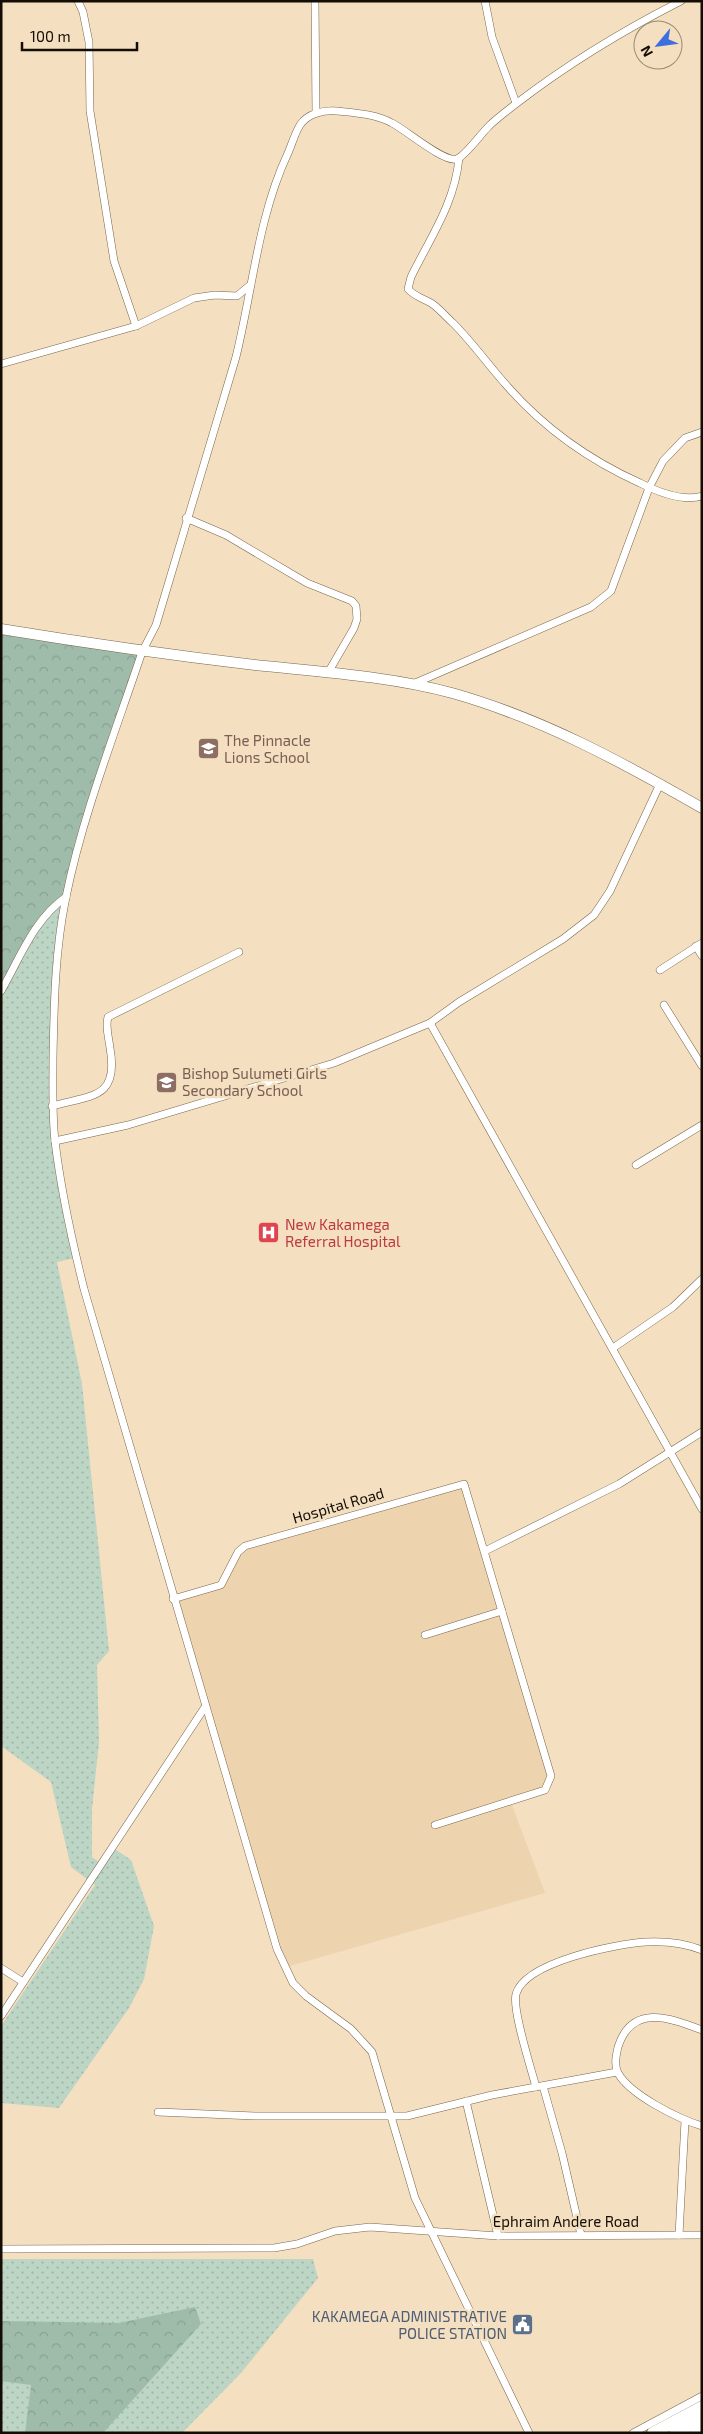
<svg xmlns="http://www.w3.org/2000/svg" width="703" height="2434" font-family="'Exo 2',sans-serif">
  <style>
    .built { fill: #edd3ae }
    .grass { fill: url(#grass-dots) }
    .forest { fill: url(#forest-crowns) }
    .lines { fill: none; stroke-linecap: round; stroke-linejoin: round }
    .street-casing { stroke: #78664b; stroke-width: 8 }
    .secondary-casing { stroke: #78664b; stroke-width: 11 }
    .highway-casing { stroke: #78664b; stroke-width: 14 }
    .street { stroke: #fff; stroke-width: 7 }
    .secondary { stroke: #fff; stroke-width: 10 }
    .highway { stroke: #fff; stroke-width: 12 }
    .labels { text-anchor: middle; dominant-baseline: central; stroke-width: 5; stroke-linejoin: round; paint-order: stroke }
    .education-label { font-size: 15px; fill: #785e54; stroke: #f4dfc1; text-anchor: start }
    .health-label { font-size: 15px; fill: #be3a42; stroke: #f4dfc1; text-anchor: start }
    .street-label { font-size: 15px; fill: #140d04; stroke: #f4dfc1 }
    .service-label { font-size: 15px; fill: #4e5e75; stroke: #f4dfc1; text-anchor: end }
  </style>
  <defs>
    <pattern id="grass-dots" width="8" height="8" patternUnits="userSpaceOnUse" patternTransform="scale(1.25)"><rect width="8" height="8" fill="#bcd5c5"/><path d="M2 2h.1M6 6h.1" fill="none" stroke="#a1b6a8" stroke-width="1.8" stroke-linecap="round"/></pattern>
    <pattern id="forest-crowns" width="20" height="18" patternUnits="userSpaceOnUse" patternTransform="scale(1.25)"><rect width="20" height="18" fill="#9fbcaa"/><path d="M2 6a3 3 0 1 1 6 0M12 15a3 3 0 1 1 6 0" fill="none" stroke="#88a091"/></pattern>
  </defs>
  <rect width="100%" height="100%" fill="#f4dfc1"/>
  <path class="built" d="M 464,1485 L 550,1775 L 545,1788 L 510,1800 L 545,1893 L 283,1968 L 174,1600 L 217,1588 L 242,1549 Z"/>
  <g class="grass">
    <path d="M 63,894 L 51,1003 L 52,1115 L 75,1258 L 57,1262 L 82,1384 L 109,1651 L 97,1665 L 99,1742 L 92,1809 L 92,1857 L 102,1864 L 112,1847 L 131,1860 L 154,1926 L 144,1979 L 129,2008 L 59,2108 L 1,2103 L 1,2026 L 95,1885 L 71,1867 L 51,1782 L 1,1746 L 1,989 L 51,908 Z"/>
    <path d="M 1,2259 L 313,2259 L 318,2278 L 241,2373 L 182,2433 L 1,2433 Z"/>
  </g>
  <g class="forest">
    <path d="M 1,629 L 141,652 L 63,894 L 51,908 L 1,989 Z"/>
    <path d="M 195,2307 L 201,2324 L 103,2433 L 25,2433 L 31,2385 L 1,2381 L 1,2321 L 119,2323 Z"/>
  </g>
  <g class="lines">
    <defs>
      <g id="street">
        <path d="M 78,1 L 83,12 L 89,42 L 90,111 L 114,261 L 136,326"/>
        <path d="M 315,1 L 316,113"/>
        <path d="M 485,1 L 492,37 L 516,103"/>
        <path d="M 459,158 C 455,203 430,238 411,277 L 408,289 C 414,296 422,298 431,303 C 439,308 446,317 453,323 C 473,343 489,366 508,387 C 545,429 589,460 640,483 C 658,492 682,502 702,496"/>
        <path d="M 1,364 L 136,326 L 194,298 L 215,295 L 237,296 L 249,286"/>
        <path d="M 186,518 L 226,535 L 307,583 L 352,601 L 356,606 L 357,619 L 354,628 L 329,671"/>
        <path d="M 413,684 L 591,607 L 611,591 L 649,488 L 663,461 L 685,438 L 702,432"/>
        <path d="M 696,946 L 702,956"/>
        <path d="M 660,970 L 702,943"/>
        <path d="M 1,991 C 20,958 34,919 66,897"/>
        <path d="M 664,1005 L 702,1066"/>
        <path d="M 430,1023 L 702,1509"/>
        <path d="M 52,1106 C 92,1095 119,1099 110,1048 C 109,1038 105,1027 108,1017 L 239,952"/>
        <path d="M 55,1141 L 128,1125 L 334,1063 L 430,1023 L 459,1002 L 563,939 L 594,915 L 610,891 L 660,784"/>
        <path d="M 636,1165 L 702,1125"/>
        <path d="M 613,1348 L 673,1307 L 702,1279"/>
        <path d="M 485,1551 L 619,1484 L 702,1432"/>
        <path d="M 173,1599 L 221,1585 L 238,1552 L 245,1546 L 464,1484 L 551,1776 L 545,1790 L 435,1825"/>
        <path d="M 425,1635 L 502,1611"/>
        <path d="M 1,1968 L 23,1982"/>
        <path d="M 1,2016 L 205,1707"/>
        <path d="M 702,2030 C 670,2018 632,2003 618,2047 C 616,2056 614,2065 618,2073 C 630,2095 679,2119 702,2126"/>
        <path d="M 543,2086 L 562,2153 L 581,2235"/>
        <path d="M 536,2087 C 531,2068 512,2010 516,1994 C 525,1962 615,1944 646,1942 C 665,1941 684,1943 702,1950"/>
        <path d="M 466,2101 L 498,2236"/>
        <path d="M 158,2112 L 255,2116 L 407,2116 L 492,2095 L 617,2072"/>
        <path d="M 679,2235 L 685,2121"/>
        <path d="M 1,2249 L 274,2248 L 297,2244 L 335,2231 L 370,2227 L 498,2236 L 702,2235"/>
        <path d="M 529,2433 L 415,2198 L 372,2052 L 351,2029 L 306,1996 L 293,1983 L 277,1949 L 84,1289 C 72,1241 61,1191 55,1141 C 52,1114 53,1086 53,1058 C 54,1004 55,950 66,897 C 83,814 115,733 142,652 L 156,625 L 236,357 C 253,288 258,217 288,153 C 292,144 295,133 300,125 C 308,113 324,110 337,111 C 356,113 375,114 392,123 C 406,130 444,163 457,159 C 465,156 481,134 488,127 C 497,118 508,110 517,103 C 568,64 624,30 681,1"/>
        <path d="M 633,2433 L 702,2396"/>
        <path d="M 694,2433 L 702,2429"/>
      </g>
      <path id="secondary" d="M 1,629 C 86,643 170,655 255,665 C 321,672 388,676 452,693 C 541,718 622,762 702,808"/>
      <g id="highway">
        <path d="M 653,2433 L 702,2407"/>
        <path d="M 675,2433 L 702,2419"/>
      </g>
    </defs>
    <use href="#street" class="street-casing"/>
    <use href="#secondary" class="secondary-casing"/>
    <use href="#highway" class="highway-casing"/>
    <use href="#street" class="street"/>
    <use href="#secondary" class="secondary"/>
    <use href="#highway" class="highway"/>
  </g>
  <defs>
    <symbol id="school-square" viewBox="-11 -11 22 22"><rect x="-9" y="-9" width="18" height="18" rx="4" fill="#8d6e63" stroke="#f4dfc1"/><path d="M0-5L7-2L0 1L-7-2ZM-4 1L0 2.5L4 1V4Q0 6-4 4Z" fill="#fff"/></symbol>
    <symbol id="hospital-square" viewBox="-11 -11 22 22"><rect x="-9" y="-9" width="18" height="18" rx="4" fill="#e0444e" stroke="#f4dfc1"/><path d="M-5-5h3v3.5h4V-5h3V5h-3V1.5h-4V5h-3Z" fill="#fff"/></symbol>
    <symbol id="civic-square" viewBox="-11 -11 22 22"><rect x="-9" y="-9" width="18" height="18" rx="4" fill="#5c6f8a" stroke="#f4dfc1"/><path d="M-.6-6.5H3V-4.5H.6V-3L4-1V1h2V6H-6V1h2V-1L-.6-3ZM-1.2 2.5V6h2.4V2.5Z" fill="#fff"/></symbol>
  </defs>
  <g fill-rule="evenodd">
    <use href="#school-square" x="196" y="736" width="25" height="25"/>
    <use href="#school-square" x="154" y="1070" width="25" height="25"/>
    <use href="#hospital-square" x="256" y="1220" width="25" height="25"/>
    <use href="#civic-square" x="510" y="2312" width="25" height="25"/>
  </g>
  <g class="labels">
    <g class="education-label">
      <text x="224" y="740">The Pinnacle<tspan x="224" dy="17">Lions School</tspan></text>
      <text x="182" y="1073">Bishop Sulumeti Girls<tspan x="182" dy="17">Secondary School</tspan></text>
    </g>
    <g class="health-label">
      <text x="285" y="1224">New Kakamega<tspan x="285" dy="17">Referral Hospital</tspan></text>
    </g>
    <g class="street-label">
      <text transform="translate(338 1505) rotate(-16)">Hospital Road</text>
      <text x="566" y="2221">Ephraim Andere Road</text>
    </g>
    <g class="service-label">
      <text x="507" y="2316">KAKAMEGA ADMINISTRATIVE<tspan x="507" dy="17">POLICE STATION</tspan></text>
    </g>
  </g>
  <rect width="703" height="2434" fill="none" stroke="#140d04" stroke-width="5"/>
  <g transform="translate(658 45) rotate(241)"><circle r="24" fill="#f4dfc1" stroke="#9a8b75"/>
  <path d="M0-4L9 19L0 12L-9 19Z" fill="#3d6fdf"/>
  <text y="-8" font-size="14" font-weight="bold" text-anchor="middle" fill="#140d04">N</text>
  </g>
  <path d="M22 42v8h115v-8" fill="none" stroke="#140d04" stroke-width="2.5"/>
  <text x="30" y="42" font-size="15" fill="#140d04" stroke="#f4dfc1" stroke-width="4" paint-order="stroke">100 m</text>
</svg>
